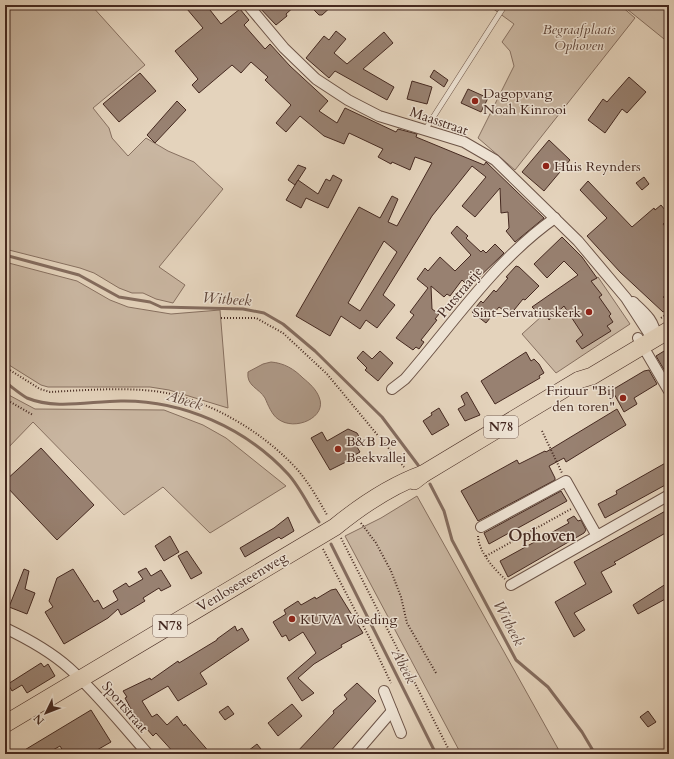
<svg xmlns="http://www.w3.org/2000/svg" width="674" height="759" font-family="Cardo,serif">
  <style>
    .green { fill: #c9b6a1; stroke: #877060 }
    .water { fill: #ae9987; stroke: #846c5e }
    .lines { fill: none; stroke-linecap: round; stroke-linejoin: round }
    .stream { stroke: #846c5e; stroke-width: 3 }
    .building { fill: #988171; stroke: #452920; fill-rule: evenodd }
    .lane-casing { stroke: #6d5447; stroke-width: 6 }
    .street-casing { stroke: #6d5447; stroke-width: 12 }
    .primary-casing { stroke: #452920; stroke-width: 18 }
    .path { stroke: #452920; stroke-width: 2; stroke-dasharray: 1 2; stroke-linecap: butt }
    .lane { stroke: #ede2d3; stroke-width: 5 }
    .street { stroke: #ede2d3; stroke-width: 10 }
    .primary { stroke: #e4d3bc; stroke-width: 17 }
    .poi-dot { fill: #8f2418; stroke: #ede2d3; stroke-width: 1.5 }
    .labels { text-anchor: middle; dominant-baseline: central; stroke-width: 3; stroke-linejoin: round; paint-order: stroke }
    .shield { fill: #ede2d3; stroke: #776056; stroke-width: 1 }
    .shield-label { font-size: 13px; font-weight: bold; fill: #452920 }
    .park-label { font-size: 14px; font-style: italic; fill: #5f453a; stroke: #ede2d3 }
    .poi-label { font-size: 14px; fill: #452920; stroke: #ede2d3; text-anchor: start }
    .street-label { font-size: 14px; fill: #452920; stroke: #ede2d3 }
    .water-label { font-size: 15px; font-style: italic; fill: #5f453a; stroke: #ede2d3 }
    .quarter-label { font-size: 16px; font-weight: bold; fill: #452920; stroke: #ede2d3 }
  </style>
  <rect width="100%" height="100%" fill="#e4d3bc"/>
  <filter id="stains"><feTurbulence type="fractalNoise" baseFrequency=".005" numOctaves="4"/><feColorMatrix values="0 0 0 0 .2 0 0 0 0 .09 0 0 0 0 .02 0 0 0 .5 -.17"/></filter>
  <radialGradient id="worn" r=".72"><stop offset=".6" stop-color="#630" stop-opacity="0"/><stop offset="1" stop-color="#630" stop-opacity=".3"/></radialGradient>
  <g class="green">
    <path d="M 5,5 L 91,5 L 145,65 L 93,108 L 109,128 L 112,138 L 128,156 L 146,138 L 168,151 L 194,162 L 223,189 L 159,267 L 185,285 L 173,303 L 156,299 L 143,293 L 132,293 L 119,288 L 94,273 L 80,268 L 5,249 Z"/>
    <path d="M 488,5 L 620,5 L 635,18 L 515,170 L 478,138 L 514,66 L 510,51 L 502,42 L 514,24 Z"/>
    <path d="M 622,5 L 669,5 L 669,43 Z"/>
    <path d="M 5,262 L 77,281 L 110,300 L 128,307 L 171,314 L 220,310 L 228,408 L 169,390 L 150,387 L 48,387 L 41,385 L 9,365 L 5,362 Z"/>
    <path d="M 598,277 L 630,324 L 556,373 L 522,334 L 552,307 Z"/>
    <path d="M 5,393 L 35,409 L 164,410 L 203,425 L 226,438 L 286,486 L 210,533 L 163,487 L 124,515 L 33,422 L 5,451 Z"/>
    <path d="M 417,496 L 561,754 L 461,754 L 345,536 L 381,518 Z"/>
  </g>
  <path class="water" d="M 271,362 C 284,363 294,369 303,378 C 309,383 316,389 319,397 C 328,417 295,432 278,419 C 272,415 268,405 265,398 C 259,388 246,386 248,372 L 263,364 Z"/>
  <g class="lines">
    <g class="stream">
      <path d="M 5,255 L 79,275 L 119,297 L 150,302 L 161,307 L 243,309 L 264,313 L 283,324 L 315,351 L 382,417 L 418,465"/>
      <path d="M 5,382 C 12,387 20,394 27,398 C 56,410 91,401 121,401 C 182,400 246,428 288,474 C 300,487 309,507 319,522"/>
      <path d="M 430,484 L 444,511 L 452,540 L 516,660 L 548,687 L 582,732 L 595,754"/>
      <path d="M 331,544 L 436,754"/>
    </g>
  </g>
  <g class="building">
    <path d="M 191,5 L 216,5 L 210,10 L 221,24 L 240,9 L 249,20 L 244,25 L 265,49 L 270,44 L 290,66 L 328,101 L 319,111 L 337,123 L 345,108 L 396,132 L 398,129 L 417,134 L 416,137 L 484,165 L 486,162 L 544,218 L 515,242 L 506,231 L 509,228 L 508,212 L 501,213 L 500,188 L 475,217 L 462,206 L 486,177 L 472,166 L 432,216 L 383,295 L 395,305 L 377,328 L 366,320 L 360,329 L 341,316 L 330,336 L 296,316 L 359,207 L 380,218 L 392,196 L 398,199 L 388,222 L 397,226 L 432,163 L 415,157 L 410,170 L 392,162 L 391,164 L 378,157 L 383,149 L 349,133 L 344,144 L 324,136 L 300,116 L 286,132 L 276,123 L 291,105 L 265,80 L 268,77 L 251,62 L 241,73 L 232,65 L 199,93 L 192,85 L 198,79 L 175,51 L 203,28 L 187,9 ZM 384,241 L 397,252 L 360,311 L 348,303 Z"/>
    <path d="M 257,5 L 296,5 L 286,14 L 287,16 L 276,25 Z"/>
    <path d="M 309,5 L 333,5 L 322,15 L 319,15 Z"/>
    <path d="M 336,31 L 346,39 L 334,53 L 347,64 L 384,32 L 393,43 L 363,69 L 394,87 L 387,100 L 335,71 L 329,78 L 306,58 L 324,36 L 329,40 Z"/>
    <path d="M 434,70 L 448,80 L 444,87 L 430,77 Z"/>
    <path d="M 140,73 L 156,91 L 119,122 L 103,104 Z"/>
    <path d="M 629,77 L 646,92 L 627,113 L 622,109 L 605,133 L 588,120 L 603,99 L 607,102 Z"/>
    <path d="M 412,81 L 432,87 L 427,104 L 407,99 Z"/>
    <path d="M 468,89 L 488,98 L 481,112 L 461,103 Z"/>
    <path d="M 177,101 L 186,110 L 155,143 L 147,135 Z"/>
    <path d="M 549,140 L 570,160 L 544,191 L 522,172 Z"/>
    <path d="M 298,165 L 306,168 L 295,185 L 288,180 Z"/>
    <path d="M 333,175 L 342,180 L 328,208 L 306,198 L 301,208 L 286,200 L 298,180 L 318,194 L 326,179 L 330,181 Z"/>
    <path d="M 644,177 L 649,184 L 642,190 L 636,183 Z"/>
    <path d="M 588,181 L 632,227 L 654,208 L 655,210 L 661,205 L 669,215 L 669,218 L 663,224 L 669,231 L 669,292 L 663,297 L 669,303 L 669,309 L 663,312 L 620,272 L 587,236 L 607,218 L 580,190 Z"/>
    <path d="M 457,226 L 468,236 L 466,238 L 481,252 L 483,250 L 486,253 L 495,244 L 504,253 L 469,287 L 462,280 L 450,296 L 447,294 L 444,297 L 431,286 L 432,309 L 439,314 L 435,319 L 437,320 L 421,340 L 424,342 L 419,349 L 416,347 L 413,350 L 396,338 L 414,315 L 410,312 L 428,288 L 417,279 L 425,268 L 428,271 L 440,257 L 455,271 L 471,255 L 451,233 Z"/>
    <path d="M 562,237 L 582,257 L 597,278 L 591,281 L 602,295 L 599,297 L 611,314 L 609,316 L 613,322 L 607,326 L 611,331 L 582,349 L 576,341 L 583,335 L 564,306 L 549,320 L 545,314 L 542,317 L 532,307 L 578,275 L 564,261 L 547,278 L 534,264 Z"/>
    <path d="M 516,266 L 519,267 L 539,286 L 525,300 L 523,299 L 510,315 L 499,307 L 486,323 L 472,312 L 481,301 L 483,303 L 494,290 L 496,292 L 508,278 L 506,277 Z"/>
    <path d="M 669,348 L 669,378 L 656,356 Z"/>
    <path d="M 363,351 L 372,359 L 380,351 L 393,363 L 378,381 L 365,370 L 367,368 L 357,358 Z"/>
    <path d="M 526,352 L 531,361 L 534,359 L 539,364 L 544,373 L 539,376 L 540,378 L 495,404 L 481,381 Z"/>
    <path d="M 649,370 L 657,384 L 634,398 L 637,404 L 624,412 L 612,390 L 644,371 Z"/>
    <path d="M 467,392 L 480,415 L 465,421 L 458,409 L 465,405 L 461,396 Z"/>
    <path d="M 439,408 L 449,425 L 432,435 L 423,421 L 432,415 L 431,413 Z"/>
    <path d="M 617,409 L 626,425 L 566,462 L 564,458 L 549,466 L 555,478 L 555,480 L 478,521 L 461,491 L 517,460 L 519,464 L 545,451 L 546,452 Z"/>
    <path d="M 348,429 L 357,433 L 361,440 L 357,447 L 360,452 L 353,456 L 354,458 L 330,470 L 311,438 L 322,432 L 327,441 Z"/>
    <path d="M 41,448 L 94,505 L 57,540 L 5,485 L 5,481 Z"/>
    <path d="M 669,461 L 669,483 L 605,518 L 598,504 L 617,494 L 616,491 Z"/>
    <path d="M 561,491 L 567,501 L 489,544 L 484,533 Z"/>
    <path d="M 669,509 L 669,531 L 618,560 L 614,562 L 616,564 L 601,572 L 612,592 L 574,613 L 585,630 L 574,637 L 555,602 L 586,584 L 574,562 Z"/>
    <path d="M 574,516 L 578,521 L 581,520 L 586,530 L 584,533 L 508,577 L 500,561 L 569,523 L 567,520 Z"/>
    <path d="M 288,517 L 294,531 L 281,539 L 279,537 L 245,557 L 240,548 L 274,528 Z"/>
    <path d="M 170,536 L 179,552 L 164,561 L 155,546 Z"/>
    <path d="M 187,551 L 202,573 L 191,579 L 178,556 Z"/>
    <path d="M 146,568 L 151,576 L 161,570 L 171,586 L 161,591 L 159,588 L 143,598 L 145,601 L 125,613 L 121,615 L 118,609 L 108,618 L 64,644 L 45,612 L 53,607 L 49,601 L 57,578 L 73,569 L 94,602 L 98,600 L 103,609 L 118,600 L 113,591 L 126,583 L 129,587 L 143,579 L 138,572 Z"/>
    <path d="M 24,569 L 29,571 L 25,589 L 35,593 L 27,614 L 9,607 Z"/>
    <path d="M 669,582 L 669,597 L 638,614 L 633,605 Z"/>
    <path d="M 336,589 L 363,633 L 341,645 L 342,647 L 314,664 L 298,678 L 314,693 L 302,701 L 287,678 L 316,653 L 303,632 L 289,641 L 286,635 L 282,637 L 273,622 L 286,614 L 284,610 L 298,601 L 301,605 L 315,597 L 316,599 L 331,590 Z"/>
    <path d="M 235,626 L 237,631 L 242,628 L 249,640 L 200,673 L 207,684 L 178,701 L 168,686 L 142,701 L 152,717 L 157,714 L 167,725 L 177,716 L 184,726 L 185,724 L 211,754 L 175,754 L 156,733 L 153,736 L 139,720 L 138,722 L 125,698 L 127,697 L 123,691 L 150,678 L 151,680 L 178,661 L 179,663 L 217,640 L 217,639 Z"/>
    <path d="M 41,663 L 44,667 L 48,664 L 55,676 L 27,693 L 22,685 L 12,691 L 8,684 Z"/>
    <path d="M 357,683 L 376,701 L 328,754 L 295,754 L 334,713 L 333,711 L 347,699 L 344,695 Z"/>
    <path d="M 292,704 L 302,716 L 278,736 L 268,723 Z"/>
    <path d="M 228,706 L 234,714 L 225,720 L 219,712 Z"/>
    <path d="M 91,710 L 111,742 L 90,754 L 65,754 L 60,746 L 46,754 L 18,754 Z"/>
    <path d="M 648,711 L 656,722 L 648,727 L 640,717 Z"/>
    <path d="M 257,744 L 265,754 L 244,754 Z"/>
  </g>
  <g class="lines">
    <defs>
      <path id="lane" d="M 425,130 L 505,5"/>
      <g id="street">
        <path d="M 248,5 L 284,48 L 316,79 L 348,100 L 379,116 L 464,142 L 495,160 L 578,241 L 626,298 L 648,332 L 656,338"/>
        <path d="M 633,302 C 645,313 655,321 656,338"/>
        <path d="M 638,338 L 669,391"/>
        <path d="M 392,389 L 405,379 C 453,324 495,260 555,218"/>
        <path d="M 481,527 L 566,481 L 597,536"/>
        <path d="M 511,585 L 669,495"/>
        <path d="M 5,628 C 28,639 50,651 69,668 C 98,694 122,725 148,754"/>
        <path d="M 384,691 L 401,733"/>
        <path d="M 355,754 L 392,711"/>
      </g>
      <g id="primary">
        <path d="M 414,481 L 423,474 L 579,380 L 592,376 L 669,330"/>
        <path d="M 5,724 L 335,527 C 362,505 390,486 423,474"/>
      </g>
    </defs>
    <use href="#lane" class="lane-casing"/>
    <use href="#street" class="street-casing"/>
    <use href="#primary" class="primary-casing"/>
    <g class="path">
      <path d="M 221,318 L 256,318 L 283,333 L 327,374 L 404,467"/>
      <path d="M 661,318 L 669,313"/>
      <path d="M 5,367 L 40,389 L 50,392 C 86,390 137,386 171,394 C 217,405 263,433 295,467 C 308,481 318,499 327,515"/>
      <path d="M 5,399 L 33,415"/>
      <path d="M 542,431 L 562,473"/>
      <path d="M 361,523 L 376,543 L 391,571 L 401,597 L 407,623 L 436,673"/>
      <path d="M 478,536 C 479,552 493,568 505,579"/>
      <path d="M 341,538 L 451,754"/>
      <path d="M 323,549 L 369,637 L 391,683"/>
      <path d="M 486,556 L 571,509"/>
    </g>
    <use href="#lane" class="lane"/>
    <use href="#street" class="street"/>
    <use href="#primary" class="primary"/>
  </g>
  <g class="poi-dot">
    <circle cx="475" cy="101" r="4"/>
    <circle cx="546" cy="166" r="4"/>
    <circle cx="589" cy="312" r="4"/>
    <circle cx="623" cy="398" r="4"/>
    <circle cx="338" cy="449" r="4"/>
    <circle cx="292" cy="619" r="4"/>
  </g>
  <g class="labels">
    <g class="shield">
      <rect x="484" y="416" width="34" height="22" rx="3"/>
      <rect x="153" y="615" width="34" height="22" rx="3"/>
    </g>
    <g class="shield-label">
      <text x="501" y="427">N78</text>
      <text x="170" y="626">N78</text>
    </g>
    <g class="park-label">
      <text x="579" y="29">Begraafplaats<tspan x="579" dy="16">Ophoven</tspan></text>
    </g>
    <g class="poi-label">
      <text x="483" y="93">Dagopvang<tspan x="483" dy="16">Noah Kinrooi</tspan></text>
      <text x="554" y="166">Huis Reynders</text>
      <text x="581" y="312" text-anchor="end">Sint-Servatiuskerk</text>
      <text x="615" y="390" text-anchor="end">Frituur "Bij<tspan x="615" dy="16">den toren"</tspan></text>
      <text x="346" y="441">B&amp;B De<tspan x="346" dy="16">Beekvallei</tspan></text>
      <text x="300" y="619">KUVA Voeding</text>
    </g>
    <g class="street-label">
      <text transform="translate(439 121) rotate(19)">Maasstraat</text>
      <text transform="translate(460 292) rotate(-50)">Putstraatje</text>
      <text transform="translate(242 582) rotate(-31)">Venlosesteenweg</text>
      <text transform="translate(125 707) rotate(49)">Sportstraat</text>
    </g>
    <g class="water-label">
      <text transform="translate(227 299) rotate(4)">Witbeek</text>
      <text transform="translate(185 400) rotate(17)">Abeek</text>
      <text transform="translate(509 623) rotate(62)">Witbeek</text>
      <text transform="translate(404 666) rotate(63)">Abeek</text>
    </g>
    <g class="quarter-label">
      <text x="542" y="536">Ophoven</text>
    </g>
  </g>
  <rect width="674" height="759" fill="none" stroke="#e4d3bc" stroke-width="20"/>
  <rect x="6" y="6" width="662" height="747" fill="none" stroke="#452920" stroke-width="2"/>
  <rect x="10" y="10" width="654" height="739" fill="none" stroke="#452920"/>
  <g transform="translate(46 713) rotate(227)" stroke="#ede2d3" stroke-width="3" paint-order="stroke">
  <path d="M0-3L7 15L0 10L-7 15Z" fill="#452920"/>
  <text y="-6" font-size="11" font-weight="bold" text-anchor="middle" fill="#452920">N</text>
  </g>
  <rect width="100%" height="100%" filter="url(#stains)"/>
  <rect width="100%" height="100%" fill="url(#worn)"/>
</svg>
